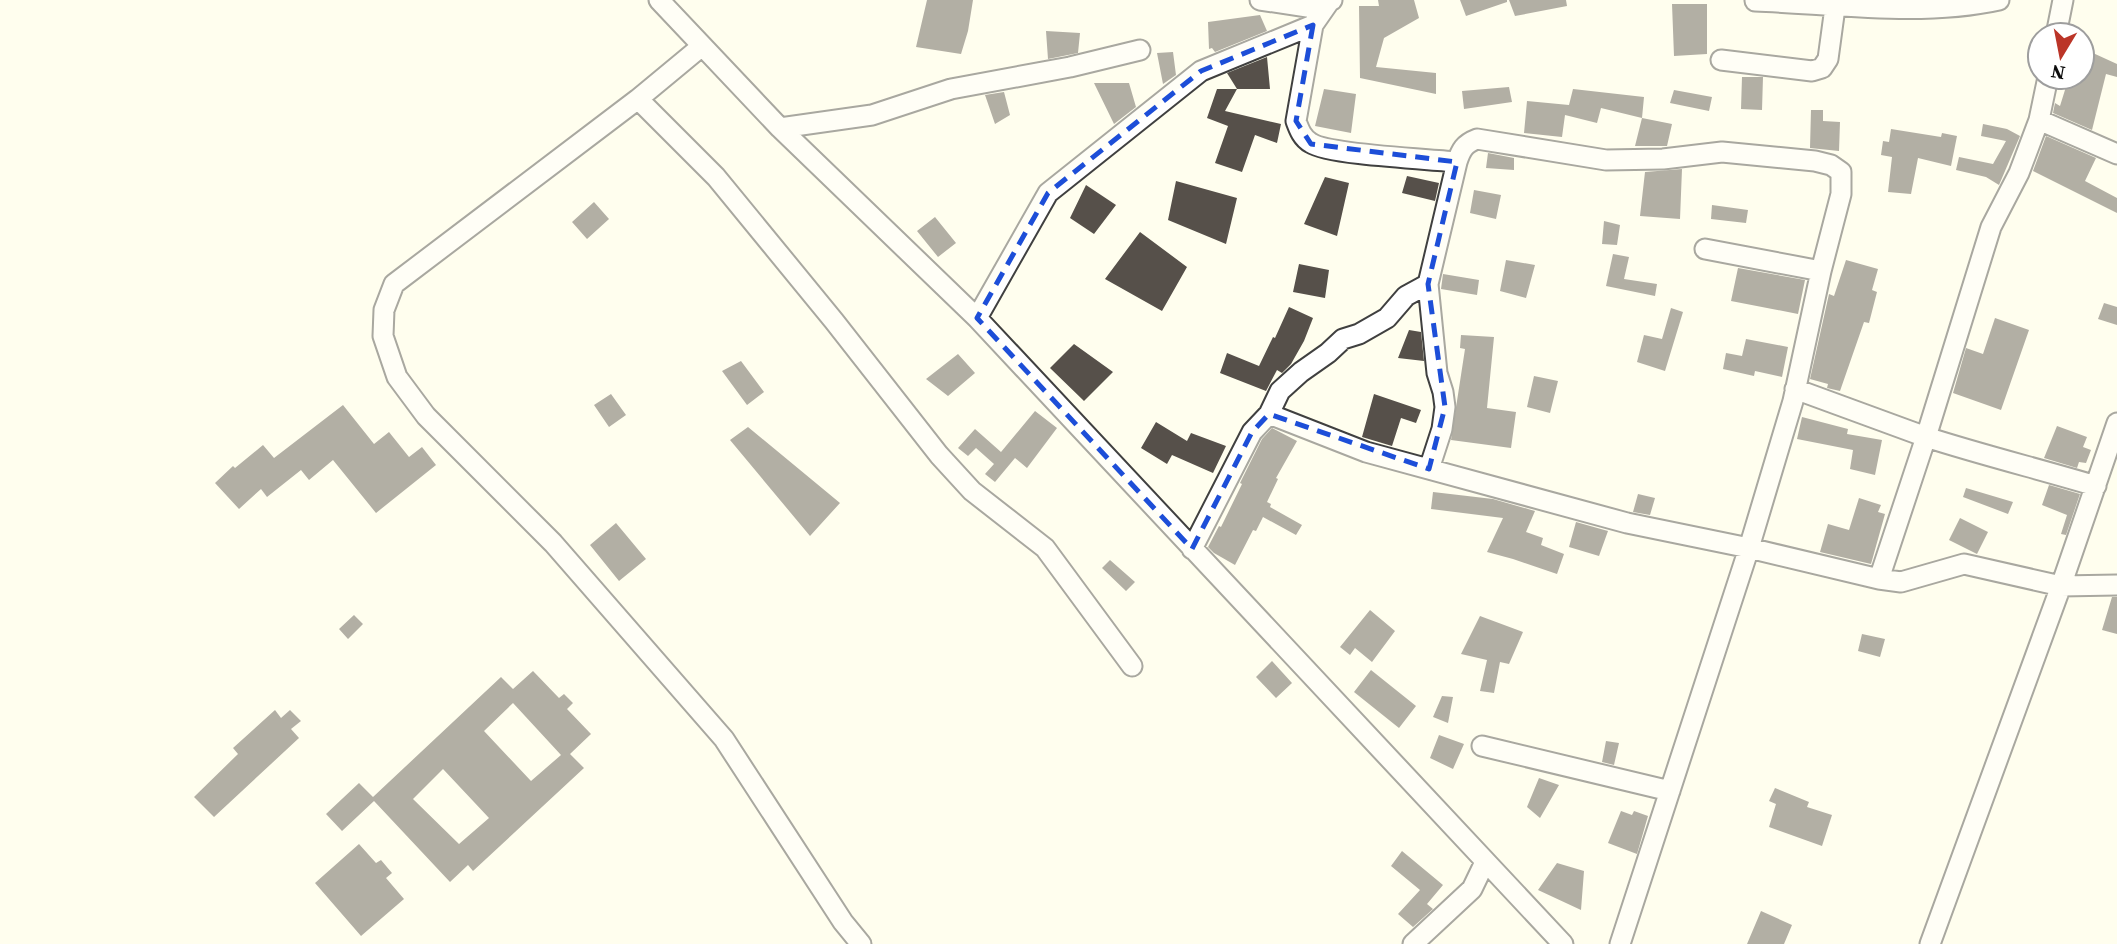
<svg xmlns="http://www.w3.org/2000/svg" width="2117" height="944" viewBox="0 0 2117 944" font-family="'Source Serif 4',serif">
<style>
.building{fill:#56504a;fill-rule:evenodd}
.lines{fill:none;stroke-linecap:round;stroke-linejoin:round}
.minor-casing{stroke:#404040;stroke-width:23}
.minor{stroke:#fff;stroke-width:19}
.marked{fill:none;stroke:#1d4ed8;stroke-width:5;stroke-dasharray:14 9;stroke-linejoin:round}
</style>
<rect width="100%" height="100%" fill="#fffeee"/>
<path class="building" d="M927,0H973L968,31L961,54L916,47Z
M1378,0H1414L1419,18L1384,38L1376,67L1436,73V94L1360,78L1359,6H1379Z
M1460,0H1507V2L1466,16Z
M1509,0H1566L1567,6L1515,16Z
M1672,4H1707V54L1674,56Z
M1260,15L1267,31L1215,52L1212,48L1209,49L1208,22Z
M1046,31L1080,33L1078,53L1048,59Z
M2082,48L2117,64V77L2106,74L2092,130L2053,113L2055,103L2060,106L2069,77H2082Z
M1173,52L1176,75L1163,84L1157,53Z
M1267,57L1270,89H1237L1227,73Z
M1742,77H1763L1762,110L1741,109Z
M1094,83H1129L1136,107L1114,124Z
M1509,87L1512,102L1464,109L1462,91Z
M1217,89H1237L1225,111L1281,124L1277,143L1255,135L1242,172L1215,163L1228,126L1207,118Z
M1324,89L1356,94L1351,133L1315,126Z
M1573,89L1644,97L1642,118L1601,108L1597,123L1565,115L1562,137L1524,133L1527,101L1569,105Z
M1674,90L1712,97L1709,111L1670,103Z
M1004,92L1010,115L995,124L985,95Z
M1811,110H1823V121L1840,122L1839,151L1810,148Z
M1642,118L1672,124L1667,146H1635Z
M1983,124L2007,129L2020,136L1999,185L1986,177L1956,170L1959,157L1993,164L2006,141L1981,136Z
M1891,129L1941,137L1942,133L1957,136L1951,166L1918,158L1911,194L1888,192L1892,157L1881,155L1883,141L1889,142Z
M2046,136L2096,158L2085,181L2117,198V213L2033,171Z
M1488,153L1514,158V170L1486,168Z
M1682,169L1680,219L1640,216L1645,172Z
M1407,176L1439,183L1435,201L1402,193Z
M1325,177L1349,183L1337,236L1304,224Z
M1176,181L1237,198L1226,244L1168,220Z
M1086,185L1116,205L1094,234L1070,218Z
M1474,190L1501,195L1496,219L1470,213Z
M594,202L609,219L587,239L572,222Z
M1712,205L1748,210L1746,223L1711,219Z
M935,217L956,243L938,257L917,231Z
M1604,221L1620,225L1617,245L1602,244Z
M1140,232L1187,267L1162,311L1105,279Z
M1613,254L1629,257L1624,279L1657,284L1655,296L1606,286Z
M1506,260L1535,265L1526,298L1500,291Z
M1846,260L1878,269L1872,290L1877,292L1869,323L1864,322L1840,391L1827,388L1828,384L1810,379L1829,294L1834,296Z
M1299,264L1329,270L1325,298L1293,292Z
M1738,268L1805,280L1798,314L1731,301Z
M1443,274L1479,280L1477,295L1441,289Z
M2104,303L2117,307V325L2098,319Z
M1289,307L1313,318L1304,341L1291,364L1282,373L1277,370L1266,391L1220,373L1227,353L1259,366L1273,337L1275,338Z
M1671,308L1683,312L1665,371L1637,362L1644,335L1662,339Z
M1995,318L2029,330L2001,410L1953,393L1966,348L1983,354Z
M1409,330L1421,332L1424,361L1398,358Z
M1461,335L1494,337L1487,408L1516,412L1511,448L1451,440L1465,349L1460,348Z
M1746,339L1788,347L1782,377L1755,371L1754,376L1723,369L1726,353L1742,356Z
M1074,344L1113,372L1084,401L1050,368Z
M958,354L975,373L948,396L926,379Z
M741,361L764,392L747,405L722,371Z
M1534,376L1558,381L1550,413L1527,407Z
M611,394L626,415L609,427L594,405Z
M1374,394L1421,410L1416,423L1401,418L1392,446L1362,437Z
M343,405L374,444L389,432L409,457L422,447L436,465L376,513L333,460L309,480L301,470L267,497L261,489L239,509L215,483L233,466L235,468L263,445L274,458Z
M1035,411L1057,428L1027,468L1015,458L995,482L985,474L994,464L976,448L968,456L958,448L975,429L1001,452Z
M1802,417L1848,429L1847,434L1882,440L1875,475L1850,469L1853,450L1797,439Z
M1156,422L1187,441L1191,433L1226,446L1213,473L1172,455L1167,464L1141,448Z
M2057,426L2087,437L2083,447L2091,450L2086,463L2079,462L2077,468L2044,458Z
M748,427L840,503L810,536L730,440Z
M1272,428L1297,441L1276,478L1278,479L1267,502L1271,504L1270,507L1302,525L1296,535L1263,517L1256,531L1253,530L1235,565L1214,553L1208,547L1219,526L1221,527L1242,484L1240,483L1262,439Z
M2049,485L2080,494L2066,535L2061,534L2067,515L2042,505Z
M1966,488L2013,502L2008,514L1963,497Z
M1433,492L1493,499L1535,511L1526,532L1543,538L1541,545L1564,554L1557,574L1513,559L1487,552L1503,518L1431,509Z
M1638,494L1655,498L1650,515L1633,512Z
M1859,498L1881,505L1878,512L1885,514L1871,564L1820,552L1828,524L1849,530Z
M1960,518L1988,532L1977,554L1949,540Z
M1576,522L1608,531L1599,556L1569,547Z
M616,523L646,559L619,581L590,545Z
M1110,560L1135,582L1126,591L1102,568Z
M2112,597H2117V634L2102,630Z
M1370,610L1395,631L1372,662L1355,648L1350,655L1340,647Z
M354,615L363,624L348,639L339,629Z
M1480,616L1523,632L1509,664L1500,662L1494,693L1480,691L1487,660L1461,654Z
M1862,634L1885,639L1880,657L1858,651Z
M1272,661L1292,683L1276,698L1256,677Z
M1371,670L1416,706L1399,728L1354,692Z
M533,671L559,698L564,694L573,703L567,709L591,734L570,754L584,768L473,871L468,865L450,882L374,801L342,831L326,814L359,783L373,797L501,677L513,689ZM513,703L561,755L531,781L484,731ZM443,769L489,818L459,844L413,799Z
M1442,696L1453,697L1448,723L1433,717Z
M275,710L281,718L290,710L301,721L291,729L299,738L214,817L194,797L238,754L233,748Z
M1439,735L1464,744L1453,769L1430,758Z
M1606,741L1619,743L1614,765L1602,762Z
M1539,778L1559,785L1540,818L1527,807Z
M1775,788L1809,802L1807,807L1832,815L1822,846L1769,827L1776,804L1769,801Z
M1621,811L1632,815L1634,811L1648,816L1637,854L1608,843Z
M359,844L376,863L381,860L392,873L386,878L404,899L361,936L315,883Z
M1402,851L1443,885L1427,904L1433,909L1413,927L1398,914L1420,890L1391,866Z
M1557,863L1584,871L1581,910L1538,890Z
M1761,911L1792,925L1784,944H1747Z"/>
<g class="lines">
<defs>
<path id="minor" d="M659,0L780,128L977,318L1563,944
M1260,0L1314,8L1332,0
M1755,1C1833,4 1923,17 1999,0
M1313,25L1296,121C1299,129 1302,138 1311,143C1329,155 1429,159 1457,162
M2056,35L2063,0
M702,46L638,99L394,284L384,310L383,336L397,377L426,416L553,543L724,739L843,922L861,944
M1721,60L1812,71L1822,68L1828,59L1836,0
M638,99L716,177L834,321L939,455L972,491L1045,548L1132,666
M2039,120L2117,154
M780,128L872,115L951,89L1070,67L1140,50
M1705,249L1821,271
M977,318L1048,193L1201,71L1313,25L1329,2
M1795,389L1926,437L1991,227L2019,173L2039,120L2048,77
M1269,414L1280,391L1301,372L1328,353L1343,339L1359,334L1387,318L1406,296L1428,284
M1429,469L1442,429L1445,407L1443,392L1437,373L1428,284L1457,162C1461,150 1464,144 1477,139L1606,160L1663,159L1722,152L1815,161L1831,165L1841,172V194L1821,271L1793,401L1749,548L1620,944
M1192,549L1252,432L1269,414L1366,452L1627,523L1749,548L1879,579L1926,437C1982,455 2039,469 2096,486
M1879,579L1901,582L1964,564L2061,586L2117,585
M1482,746L1670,791
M1413,944L1472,889L1485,862
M1930,944L2061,586L2117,423"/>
</defs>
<use href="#minor" class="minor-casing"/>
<use href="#minor" class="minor"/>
</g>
<path d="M0 0H2117V944H0ZM1313,25L1296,121L1311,144L1457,162L1428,284L1445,407L1429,469L1269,414L1252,432L1192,549L977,318L1048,193L1201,71Z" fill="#fffeee" fill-opacity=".55" fill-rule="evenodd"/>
<path class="marked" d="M1313,25L1296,121L1311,144L1457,162L1428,284L1445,407L1429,469L1269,414L1252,432L1192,549L977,318L1048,193L1201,71Z"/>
<g transform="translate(2061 56) rotate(190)"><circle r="33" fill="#ffffff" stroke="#9e9e9e" stroke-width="2"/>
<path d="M0-5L12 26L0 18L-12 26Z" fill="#bb3528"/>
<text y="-10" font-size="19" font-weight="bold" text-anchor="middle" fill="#0d0d0d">N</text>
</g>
</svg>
